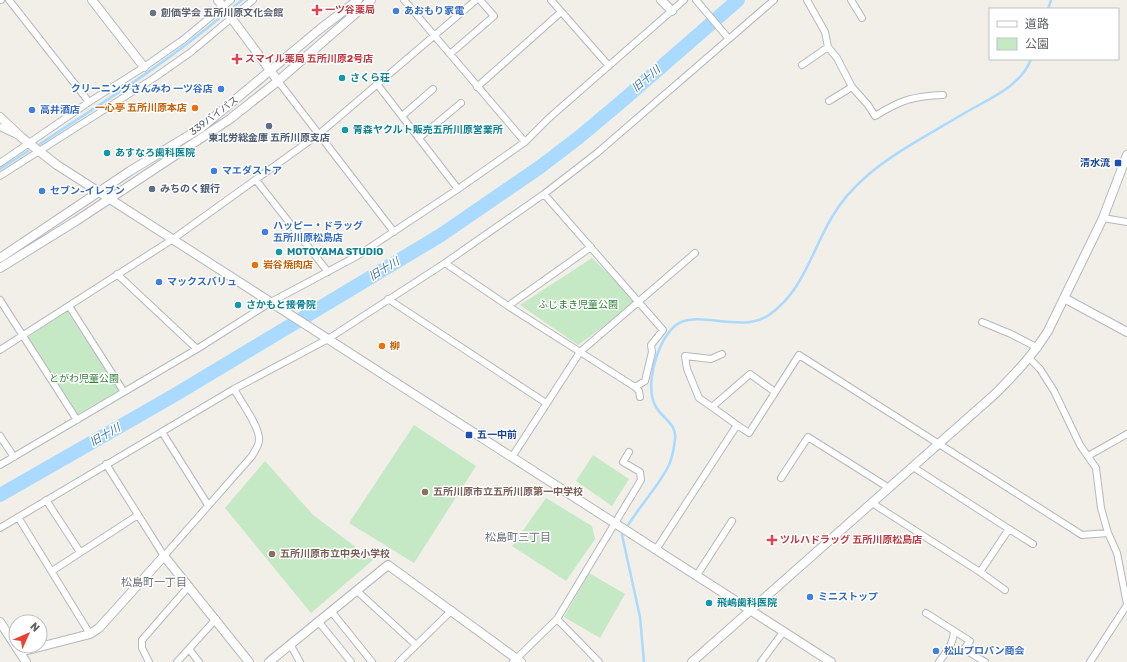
<svg xmlns="http://www.w3.org/2000/svg" width="1127" height="662" viewBox="0 0 1127 662" font-family="Rubik,'Noto Sans JP',sans-serif">
<style>
.green{fill:#c5e8c5}
.lines{fill:none;stroke-linecap:round;stroke-linejoin:round}
.stream{stroke:#aadaff;stroke-width:2.5}
.river{stroke:#aadaff;stroke-width:14}
.minor-casing{stroke:#b5b8bc;stroke-width:8}
.tertiary-casing{stroke:#b5b8bc;stroke-width:10}
.minor{stroke:#fff;stroke-width:6}
.tertiary{stroke:#fff;stroke-width:8}
.health-dot{fill:#e0444e;stroke:#fff;stroke-width:1.5}
.shop-dot{fill:#3f7fe0;stroke:#fff;stroke-width:1.5}
.worship-dot{fill:#6b7280;stroke:#fff;stroke-width:1.5}
.culture-dot{fill:#0f9aa8;stroke:#fff;stroke-width:1.5}
.food-dot{fill:#e8710a;stroke:#fff;stroke-width:1.5}
.service-dot{fill:#5c6f8a;stroke:#fff;stroke-width:1.5}
.transit-dot{fill:#1a4fb4;stroke:#fff;stroke-width:1.5}
.education-dot{fill:#8d6e63;stroke:#fff;stroke-width:1.5}
.labels{text-anchor:middle;dominant-baseline:central;stroke-width:3;stroke-linejoin:round;paint-order:stroke}
.health-label{font-size:10px;font-weight:bold;fill:#be3a42;stroke:#fff;text-anchor:start}
.shop-label{font-size:10px;font-weight:bold;fill:#366cbe;stroke:#fff;text-anchor:start}
.worship-label{font-size:10px;font-weight:bold;fill:#5b616d;stroke:#fff;text-anchor:start}
.culture-label{font-size:10px;font-weight:bold;fill:#0d838f;stroke:#fff;text-anchor:start}
.food-label{font-size:10px;font-weight:bold;fill:#c56008;stroke:#fff;text-anchor:start}
.street-label{font-size:10px;fill:#5f6368;stroke:#fff}
.service-label{font-size:10px;font-weight:bold;fill:#4e5e75;stroke:#fff}
.transit-label{font-size:10px;font-weight:bold;fill:#164399;stroke:#fff;text-anchor:end}
.park-label{font-size:10px;fill:#348238;stroke:#fff}
.education-label{font-size:10px;font-weight:bold;fill:#785e54;stroke:#fff;text-anchor:start}
.water-label{font-size:11px;font-style:italic;fill:#4174aa;stroke:#fff}
.neighbourhood-label{font-size:11px;fill:#70757a;stroke:#fff}
</style>
<rect width="100%" height="100%" fill="#f1efe8"/>
<path class="green" d="M592,258L637,302L578,345L520,305Z
M67,311L119,390L78,414L28,337Z
M414,425L476,466L414,563L349,523Z
M593,455L629,479L612,506L576,481Z
M265,461L313,515L373,560L311,613L225,508Z
M546,498L592,526L595,539L566,581L512,546Z
M589,573L625,594L600,638L564,617Z"/>
<g class="lines">
<path class="stream" d="M232,8L242,0
M1048,9L1051,0
M40,144C102,103 165,64 222,16
M0,169L28,151
M644,662L640,617L622,535C635,511 656,490 668,467C672,459 674,448 675,439C677,424 663,419 656,407C644,386 657,341 676,325C696,309 741,334 769,315C803,292 812,250 832,217C841,201 855,186 869,174C895,152 933,132 963,114C986,100 1021,87 1031,59"/>
<path class="river" d="M0,495L173,396L441,235L540,167L578,138L621,102L738,0"/>
<defs>
<path id="minor" d="M0,0H1
M9,0L89,102
M404,0L525,142
M551,0L609,66
M696,0L729,39
M807,0L825,32L828,47L837,58L852,87L868,105L875,116C901,100 913,96 943,95
M851,0L862,18
M450,54L494,16L480,0
M802,65L828,47
M278,81L394,232
M377,84L458,189
M477,87L561,12
M829,101L852,87
M402,116L433,89
M0,127L19,136
M419,138L461,103
M0,163L89,102L144,67L184,39L231,0
M0,176L154,78L191,52L253,0
M256,180L328,272
M544,194L663,330L651,345L652,352L645,381L635,387L639,391L640,397
M1103,218L1127,222
M445,263L508,306L635,387
M117,274L197,349
M388,299L546,403
M0,300L77,420
M69,306L124,392
M508,306L591,247
M982,322L1011,334L1038,348
M0,350L173,239L319,134L476,0
M722,354L711,359L685,356L687,369L699,398L712,407L750,374L775,392
M1029,358L1040,369L1054,391L1080,445L1096,468L1101,508L1108,533L1117,553L1127,604
M712,407L737,425
M162,432L208,505
M0,436L14,457
M1088,456L1127,434
M512,457L580,352L695,253
M106,464L164,556L252,456C255,450 260,445 259,438C258,424 241,402 234,389
M0,465L197,349L271,302L357,256L458,189L525,142L549,118L684,0
M781,478L808,437L889,488
M46,500L80,552
M872,503L980,572L1009,529L913,467
M18,517L90,634
M0,528L234,389L328,339L445,263L544,194L597,153L774,0
M1009,529L1033,544
M657,548L737,425L749,433L799,355L1082,535L1108,533
M52,571L138,515
M980,572L1005,590
M697,575L732,521
M357,591L416,645
M331,611L372,662
M926,613L970,641L964,649L985,662
M557,619L599,662
M318,621L351,662
M290,644L300,662
M189,649L199,662
M149,662L142,648V640L189,586
M177,662L216,619
M399,662L452,610
M513,662L557,619L641,480L640,472L623,462L629,452
M761,662L784,631
M939,662C946,652 954,643 954,631
M1090,662L1127,605"/>
<path id="tertiary" d="M92,0L144,67
M218,0L278,81
M661,0L672,11
M0,117L21,137L57,165L831,662
M0,258L130,171L201,128L320,29L358,0
M0,268L76,221L230,119L278,81L371,0
M1064,298L1127,332
M0,622L26,662
M20,652L90,634L99,628L164,556L249,662
M269,662L388,565L521,662
M692,662L995,394C1015,374 1033,355 1048,331L1103,218L1127,155"/>
</defs>
<use href="#minor" class="minor-casing"/>
<use href="#tertiary" class="tertiary-casing"/>
<use href="#minor" class="minor"/>
<use href="#tertiary" class="tertiary"/>
</g>
<g class="health-dot">
<path d="M315 4h4v4h4v4h-4v4h-4v-4h-4v-4h4z"/>
<path d="M235 53h4v4h4v4h-4v4h-4v-4h-4v-4h4z"/>
<path d="M770 534h4v4h4v4h-4v4h-4v-4h-4v-4h4z"/>
</g>
<g class="shop-dot">
<circle cx="396" cy="11" r="4"/>
<circle cx="221" cy="89" r="4"/>
<circle cx="32" cy="110" r="4"/>
<circle cx="214" cy="171" r="4"/>
<circle cx="42" cy="191" r="4"/>
<circle cx="265" cy="232" r="4"/>
<circle cx="159" cy="282" r="4"/>
<circle cx="810" cy="597" r="4"/>
<circle cx="936" cy="651" r="4"/>
</g>
<circle class="worship-dot" cx="153" cy="13" r="4"/>
<g class="culture-dot">
<circle cx="342" cy="78" r="4"/>
<circle cx="345" cy="130" r="4"/>
<circle cx="107" cy="153" r="4"/>
<circle cx="279" cy="252" r="4"/>
<circle cx="238" cy="305" r="4"/>
<circle cx="709" cy="603" r="4"/>
</g>
<g class="food-dot">
<circle cx="195" cy="108" r="4"/>
<circle cx="255" cy="265" r="4"/>
<circle cx="382" cy="346" r="4"/>
</g>
<g class="service-dot">
<circle cx="269" cy="126" r="4"/>
<circle cx="152" cy="189" r="4"/>
</g>
<g class="transit-dot">
<rect x="1114" y="159" width="8" height="8" rx="2"/>
<rect x="465" y="431" width="8" height="8" rx="2"/>
</g>
<g class="education-dot">
<circle cx="425" cy="492" r="4"/>
<circle cx="272" cy="554" r="4"/>
</g>
<g class="labels">
<g class="health-label">
<text x="325" y="10">一ツ谷薬局</text>
<text x="245" y="59">スマイル薬局 五所川原2号店</text>
<text x="780" y="540">ツルハドラッグ 五所川原松島店</text>
</g>
<g class="shop-label">
<text x="404" y="11">あおもり家電</text>
<text x="213" y="89" text-anchor="end">クリーニングさんみわ 一ツ谷店</text>
<text x="40" y="110">高井酒店</text>
<text x="222" y="171">マエダストア</text>
<text x="50" y="191">セブン-イレブン</text>
<text x="273" y="226">ハッピー・ドラッグ<tspan x="273" dy="12">五所川原松島店</tspan></text>
<text x="167" y="282">マックスバリュ</text>
<text x="818" y="597">ミニストップ</text>
<text x="944" y="651">松山プロパン商会</text>
</g>
<g class="worship-label">
<text x="161" y="13">創価学会 五所川原文化会館</text>
</g>
<g class="culture-label">
<text x="350" y="78">さくら荘</text>
<text x="353" y="130">青森ヤクルト販売五所川原営業所</text>
<text x="115" y="153">あすなろ歯科医院</text>
<text x="287" y="252">MOTOYAMA STUDIO</text>
<text x="246" y="305">さかもと接骨院</text>
<text x="717" y="603">飛嶋歯科医院</text>
</g>
<g class="food-label">
<text x="187" y="108" text-anchor="end">一心亭 五所川原本店</text>
<text x="263" y="265">岩谷焼肉店</text>
<text x="390" y="346">柳</text>
</g>
<g class="street-label">
<text transform="translate(214 116) rotate(-37)">339バイパス</text>
</g>
<g class="service-label">
<text x="269" y="138">東北労総金庫 五所川原支店</text>
<text x="160" y="189" text-anchor="start">みちのく銀行</text>
</g>
<g class="transit-label">
<text x="1110" y="163">清水流</text>
<text x="477" y="435" text-anchor="start">五一中前</text>
</g>
<g class="park-label">
<text x="578" y="305">ふじまき児童公園</text>
<text x="84" y="379">とがわ児童公園</text>
</g>
<g class="education-label">
<text x="433" y="492">五所川原市立五所川原第一中学校</text>
<text x="280" y="554">五所川原市立中央小学校</text>
</g>
<g class="water-label">
<text transform="translate(646 79) rotate(-41)">旧十川</text>
<text transform="translate(384 269) rotate(-31)">旧十川</text>
<text transform="translate(105 435) rotate(-30)">旧十川</text>
</g>
<g class="neighbourhood-label">
<text x="518" y="537">松島町三丁目</text>
<text x="154" y="582">松島町一丁目</text>
</g>
</g>
<rect x="989" y="8" width="130" height="52" fill="#ffffff" stroke="#bfc1c3"/>
<rect x="997" y="21" width="20" height="6" fill="#ffffff" stroke="#bfc1c3"/>
<text x="1025" y="28" font-size="12" fill="#5f6368">道路</text>
<rect x="997" y="38" width="20" height="12" fill="#c5e8c5" stroke="#bfc1c3"/>
<text x="1025" y="48" font-size="12" fill="#5f6368">公園</text>
<g transform="translate(28 634) rotate(45)"><circle r="19" fill="#ffffff" stroke="#bfc1c3"/>
<path d="M0-3L7 15L0 10L-7 15Z" fill="#ea4335"/>
<text y="-6" font-size="11" font-weight="bold" text-anchor="middle" fill="#5f6368">N</text>
</g>
</svg>
